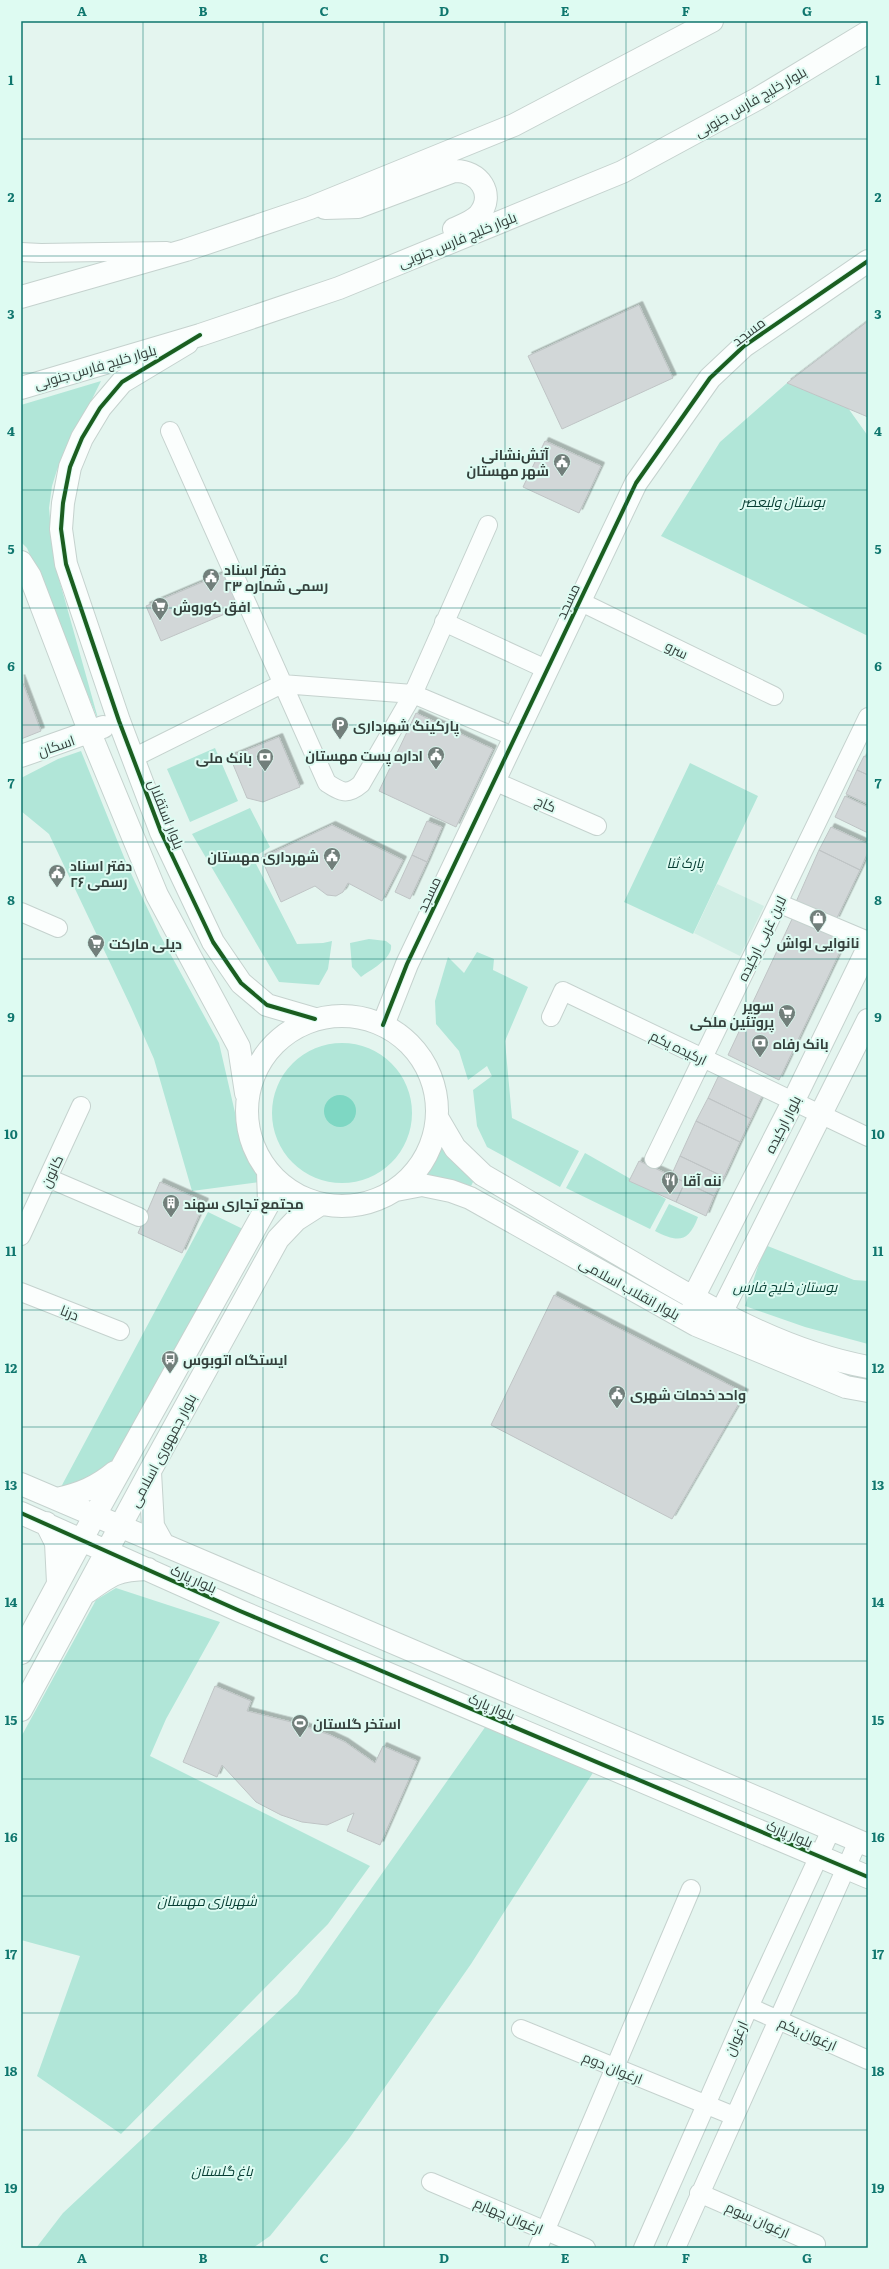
<svg xmlns="http://www.w3.org/2000/svg" width="889" height="2269" viewBox="0 0 889 2269" font-family="Literata,Cairo,serif">
<style>
.built{fill:#d1eee5}
.green{fill:#b1e6d8}
.water{fill:#7ed7c3}
.building{fill:#d2d7d8;stroke:#bfc4c5;filter:url(#shadow)}
.lines{fill:none;stroke-linecap:round;stroke-linejoin:round}
.minor-casing{stroke:#c5d2ce;stroke-width:20}
.tertiary-casing{stroke:#c5d2ce;stroke-width:24}
.primary-casing{stroke:#c5d2ce;stroke-width:24}
.minor{stroke:#fbfefd;stroke-width:18}
.tertiary{stroke:#fbfefd;stroke-width:22}
.primary{stroke:#fbfefd;stroke-width:22}
.cycleway-casing{stroke:#defbf2;stroke-width:6}
.cycleway{stroke:#1b5e20;stroke-width:4}
.grid{fill:none;stroke:#0f766e;stroke-width:1;stroke-opacity:0.55}
.labels{text-anchor:middle;dominant-baseline:central;stroke-width:4;stroke-linejoin:round;paint-order:stroke}
.street-label{font-size:14px;fill:#34403c;stroke:#defbf2}
.poi-label{font-size:14px;font-weight:bold;fill:#34403c;stroke:#defbf2;text-anchor:start}
.park-label{font-size:14px;font-style:italic;fill:#063e33;stroke:#defbf2}
.neatline{fill:none;stroke:#0f766e;stroke-width:1.5}
.grid-label{font-size:13px;text-anchor:middle;font-weight:bold;fill:#0f766e}
</style>
<defs>
<filter id="shadow"><feDropShadow dx="3.5" dy="-3.5" stdDeviation="0" flood-color="#0004"/></filter>
</defs>
<rect width="100%" height="100%" fill="#e4f5ef"/>
<path class="built" d="M717,884L764,906L740,956L694,933Z"/>
<path class="green" d="M101,381L57,470L52,486L49,508L54,561L99,722L27,548L21,542V405Z
M787,383L848,408L868,436V636L661,536L720,442Z
M215,748L238,801L190,822L167,769Z
M81,751L128,867L160,935L219,1043L239,1130L260,1182L192,1191L154,1059L131,1007L49,834L21,811V778L58,759Z
M690,763L758,796L693,934L624,902Z
M250,808L270,847L253,858L297,944L323,943L332,941L328,969L319,985L279,982L192,834Z
M369,939L386,941L391,945C393,959 370,970 361,977L352,967L350,943Z
M477,952L494,959L493,970L528,987L505,1041L512,1118L579,1151L560,1187L487,1147L477,1126L473,1090L492,1076L487,1066L468,1080L459,1051L436,1024L435,1001L448,957L464,973Z
M272 1113a70 70 0 1 1 140 0a70 70 0 1 1-140 0Z
M440,1145L475,1178L470,1188L425,1175Z
M585,1153L666,1199L650,1229L566,1188Z
M669,1204L698,1217C688,1244 677,1242 655,1231Z
M208,1212L247,1231L113,1465L96,1479L61,1487Z
M765,1245L854,1280L868,1281V1344L805,1327L745,1306Z
M116,1588L220,1622L166,1719L150,1756L370,1866L328,1924L121,2134L37,2076L80,1956L21,1940V1737L96,1600Z
M488,1723L596,1768L471,1964L348,2140L270,2236L253,2248H36L63,2213L297,1994Z"/>
<path class="water" d="M324 1111a16 16 0 1 1 32 0a16 16 0 1 1-32 0Z"/>
<path class="building" d="M639,305L673,378L562,429L528,356Z
M868,321V417L787,383Z
M545,441L601,466L579,513L523,487Z
M224,573L239,608L161,641L146,606Z
M21,678L41,731L21,739Z
M416,713L493,749L456,827L379,791Z
M279,737L300,787L263,802L247,798L230,757Z
M864,756L868,758V775L857,770Z
M857,770L868,775V804L846,794Z
M845,796L868,807V833L835,817Z
M427,821L442,827L427,862L412,855Z
M332,825L403,860L382,901L348,883L343,892L336,896L327,895L315,886L281,902L261,858Z
M831,827L868,844V852L860,870L819,850Z
M819,850L860,870L836,920L796,902Z
M412,855L427,862L410,899L395,892Z
M793,917L845,941L779,1080L728,1055Z
M719,1075L762,1096L751,1119L708,1098Z
M708,1098L751,1119L740,1142L696,1121Z
M696,1121L740,1142L724,1177L680,1156Z
M680,1156L724,1177L714,1196L671,1176Z
M639,1161L685,1182L676,1202L629,1181Z
M160,1182L205,1202L182,1253L138,1233Z
M685,1182L714,1196L706,1216L676,1202Z
M554,1295L745,1393L672,1519L491,1425Z
M215,1686L251,1701L247,1711L295,1723L330,1735L345,1742L375,1763L383,1746L417,1761L380,1845L347,1831L354,1813L327,1825L302,1822L281,1815L256,1802L222,1765L217,1777L183,1762Z"/>
<g class="lines">
<defs>
<path id="minor" d="M21,252L41,253L167,251
M170,431L327,783C341,792 347,796 361,784L413,694L488,525
M579,601L774,696
M444,622L548,670
M133,758L282,684L413,694L515,737
M494,781L597,826
M778,903L868,941
M21,912L58,928
M551,1017L563,991L868,1137
M654,1159L868,717
M48,1178L139,1217
M21,1236L81,1106
M21,1292L120,1331
M749,2007L868,2060
M521,2029L734,2116
M431,2182L586,2248
M699,2193L816,2244
M538,2248L691,1889
M643,2248L749,2007L831,1830
M676,2248L858,1841"/>
<path id="tertiary" d="M187,343L122,382L100,408L82,438L70,467L63,503L61,529L66,564L119,721L161,832L213,942L241,983L267,1005L315,1019
M21,562L30,576L90,733L157,895L239,1047L246,1093
M21,756L103,727
M868,948L793,1102L693,1298L696,1325L721,1313L868,1020
M247 1111a95 95 0 1 1 190 0a95 95 0 1 1-190 0Z
M383,1025L407,964L636,483L710,378L744,346L868,261
M438,1119L455,1148L483,1175C533,1204 582,1233 632,1262C706,1306 782,1351 868,1367
M396,1190L422,1185L451,1191L470,1198L696,1325L846,1387L868,1391
M150,1472L153,1526L163,1544
M21,1484L868,1845
M57,1499C80,1494 97,1487 115,1472
M21,1513L240,1611L868,1877
M46,1523L56,1543L58,1583
M87,1592C112,1574 117,1570 148,1569
M21,1653L95,1515L269,1203L268,1171
M21,1710L150,1471L278,1239L296,1220L321,1204"/>
<path id="primary" d="M325,208L358,207L454,171C479,170 496,194 479,215C472,222 463,225 454,229
M21,297L186,250L310,208L514,125L712,21
M21,388L200,335L339,288L622,172L757,99L868,32"/>
</defs>
<use href="#minor" class="minor-casing"/>
<use href="#tertiary" class="tertiary-casing"/>
<use href="#primary" class="primary-casing"/>
<use href="#minor" class="minor"/>
<use href="#tertiary" class="tertiary"/>
<use href="#primary" class="primary"/>
<defs>
<path id="cycleway" d="M200,335L122,382L100,408L82,438L70,467L63,503L61,529L66,564L119,721L161,832L213,942L241,983L267,1005L315,1019
M383,1025L407,964L636,483L710,378L744,346L868,261
M21,1513L240,1611L868,1877"/>
</defs>
<use href="#cycleway" class="cycleway-casing"/>
<use href="#cycleway" class="cycleway"/>
</g>
<path class="grid" d="M143,21V2248M263,21V2248M384,21V2248M505,21V2248M626,21V2248M746,21V2248M21,139H868M21,256H868M21,373H868M21,490H868M21,608H868M21,725H868M21,842H868M21,959H868M21,1076H868M21,1193H868M21,1310H868M21,1427H868M21,1544H868M21,1661H868M21,1779H868M21,1896H868M21,2013H868M21,2130H868"/>
<defs>
<symbol id="civic-pin" viewBox="-11 -11 22 30"><path d="M0 17L-7.5 6A9.5 9.5 0 1 1 7.5 6Z" fill="#727f7b" stroke="#defbf2"/><path d="M-.6-6.5H3V-4.5H.6V-3L4-1V1h2V6H-6V1h2V-1L-.6-3ZM-1.2 2.5V6h2.4V2.5Z" fill="#fff"/></symbol>
<symbol id="supermarket-pin" viewBox="-11 -11 22 30"><path d="M0 17L-7.5 6A9.5 9.5 0 1 1 7.5 6Z" fill="#727f7b" stroke="#defbf2"/><path d="M-6-5.5h2.5l.6 2H6L4.5 2H-2.5L-4.4-4H-6ZM-1.5 3.2a1.3 1.3 0 1 0 .1 0ZM3 3.2a1.3 1.3 0 1 0 .1 0Z" fill="#fff"/></symbol>
<symbol id="parking-pin" viewBox="-11 -11 22 30"><path d="M0 17L-7.5 6A9.5 9.5 0 1 1 7.5 6Z" fill="#727f7b" stroke="#defbf2"/><path d="M-3.5-5.5H1a3.5 3.5 0 0 1 0 7H-1V5.5H-3.5ZM-1-3.4V-.6H.8a1.4 1.4 0 0 0 0-2.8Z" fill="#fff"/></symbol>
<symbol id="bank-pin" viewBox="-11 -11 22 30"><path d="M0 17L-7.5 6A9.5 9.5 0 1 1 7.5 6Z" fill="#727f7b" stroke="#defbf2"/><path d="M-6-4H6V4H-6ZM0-2.3a2.3 2.3 0 1 0 0 4.6a2.3 2.3 0 1 0 0-4.6Z" fill="#fff"/></symbol>
<symbol id="shop-pin" viewBox="-11 -11 22 30"><path d="M0 17L-7.5 6A9.5 9.5 0 1 1 7.5 6Z" fill="#727f7b" stroke="#defbf2"/><path d="M-5-2.5h2.3a2.7 3.5 0 0 1 5.4 0H5L5.5 6h-11ZM-1.5-2.5h3a1.5 2.3 0 0 0-3 0Z" fill="#fff"/></symbol>
<symbol id="restaurant-pin" viewBox="-11 -11 22 30"><path d="M0 17L-7.5 6A9.5 9.5 0 1 1 7.5 6Z" fill="#727f7b" stroke="#defbf2"/><path d="M-5-6h1v4h1v-4h1v4h1v-4h1v5L-1.5 .5V6h-2V.5L-5-1ZM5-6V6H3V1.5H1.5Q1.5-4 5-6Z" fill="#fff"/></symbol>
<symbol id="building-pin" viewBox="-11 -11 22 30"><path d="M0 17L-7.5 6A9.5 9.5 0 1 1 7.5 6Z" fill="#727f7b" stroke="#defbf2"/><path d="M-4-6H4V6H1V3H-1V6H-4ZM-2.5-4.3h1.7v1.8h-1.7ZM.8-4.3h1.7v1.8H.8ZM-2.5-1h1.7V.8h-1.7ZM.8-1h1.7V.8H.8Z" fill="#fff"/></symbol>
<symbol id="bus-pin" viewBox="-11 -11 22 30"><path d="M0 17L-7.5 6A9.5 9.5 0 1 1 7.5 6Z" fill="#727f7b" stroke="#defbf2"/><path d="M-5-6H5V4H4V6H2V4H-2V6H-4V4H-5ZM-3.5-4V0h7V-4ZM-3.5 1.2v1.5H-2V1.2ZM2 1.2v1.5H3.5V1.2Z" fill="#fff"/></symbol>
<symbol id="stadium-pin" viewBox="-11 -11 22 30"><path d="M0 17L-7.5 6A9.5 9.5 0 1 1 7.5 6Z" fill="#727f7b" stroke="#defbf2"/><path d="M0-5a6.5 5 0 1 0 0 10a6.5 5 0 1 0 0-10ZM-3.5-1.8h7v3.6h-7Z" fill="#fff"/></symbol>
</defs>
<g fill-rule="evenodd">
<use href="#civic-pin" x="552" y="452" width="20" height="27"/>
<use href="#civic-pin" x="201" y="567" width="20" height="27"/>
<use href="#supermarket-pin" x="150" y="596" width="20" height="27"/>
<use href="#parking-pin" x="330" y="715" width="20" height="27"/>
<use href="#civic-pin" x="426" y="745" width="20" height="27"/>
<use href="#bank-pin" x="255" y="747" width="20" height="27"/>
<use href="#civic-pin" x="322" y="846" width="20" height="27"/>
<use href="#civic-pin" x="47" y="863" width="20" height="27"/>
<use href="#shop-pin" x="808" y="908" width="20" height="27"/>
<use href="#supermarket-pin" x="86" y="933" width="20" height="27"/>
<use href="#supermarket-pin" x="777" y="1003" width="20" height="27"/>
<use href="#bank-pin" x="750" y="1033" width="20" height="27"/>
<use href="#restaurant-pin" x="660" y="1170" width="20" height="27"/>
<use href="#building-pin" x="161" y="1193" width="20" height="27"/>
<use href="#bus-pin" x="160" y="1349" width="20" height="27"/>
<use href="#civic-pin" x="607" y="1384" width="20" height="27"/>
<use href="#stadium-pin" x="290" y="1713" width="20" height="27"/>
</g>
<g class="labels">
<g class="street-label">
<text transform="translate(750 101) rotate(-30)">بلوار خلیج فارس جنوبی</text>
<text transform="translate(457 239) rotate(-22)">بلوار خلیج فارس جنوبی</text>
<text transform="translate(748 331) rotate(-37)">مسجد</text>
<text transform="translate(95 366) rotate(-16)">بلوار خلیج فارس جنوبی</text>
<text transform="translate(567 601) rotate(-65)">مسجد</text>
<text transform="translate(677 649) rotate(26)">سرو</text>
<text transform="translate(56 745) rotate(-19)">اسکان</text>
<text transform="translate(546 803) rotate(23)">کاج</text>
<text transform="translate(167 814) rotate(68)">بلوار استقلال</text>
<text transform="translate(428 894) rotate(-65)">مسجد</text>
<text transform="translate(761 938) rotate(-64)">لاین غربی ارکیده</text>
<text transform="translate(679 1047) rotate(26)">ارکیده یکم</text>
<text transform="translate(782 1124) rotate(-63)">بلوار ارکیده</text>
<text transform="translate(51 1171) rotate(-65)">کانون</text>
<text transform="translate(630 1288) rotate(29)">بلوار انقلاب اسلامی</text>
<text transform="translate(70 1312) rotate(21)">درنا</text>
<text transform="translate(162 1450) rotate(-62)">بلوار جمهوری اسلامی</text>
<text transform="translate(194 1578) rotate(24)">بلوار پارک</text>
<text transform="translate(492 1706) rotate(23)">بلوار پارک</text>
<text transform="translate(790 1833) rotate(23)">بلوار پارک</text>
<text transform="translate(808 2033) rotate(24)">ارغوان یکم</text>
<text transform="translate(735 2038) rotate(-66)">ارغوان</text>
<text transform="translate(613 2067) rotate(22)">ارغوان دوم</text>
<text transform="translate(509 2215) rotate(23)">ارغوان چهارم</text>
<text transform="translate(758 2219) rotate(24)">ارغوان سوم</text>
</g>
<g class="poi-label">
<text x="549" y="454" text-anchor="end">آتش‌نشانی<tspan x="549" dy="16">شهر مهستان</tspan></text>
<text x="224" y="569">دفتر اسناد<tspan x="224" dy="16">رسمی شماره ۲۳</tspan></text>
<text x="173" y="606">افق کوروش</text>
<text x="353" y="725">پارکینگ شهرداری</text>
<text x="423" y="755" text-anchor="end">اداره پست مهستان</text>
<text x="252" y="757" text-anchor="end">بانک ملی</text>
<text x="319" y="856" text-anchor="end">شهرداری مهستان</text>
<text x="70" y="865">دفتر اسناد<tspan x="70" dy="16">رسمی ۲۶</tspan></text>
<text x="818" y="942" text-anchor="middle">نانوایی لواش</text>
<text x="109" y="943">دیلی مارکت</text>
<text x="774" y="1005" text-anchor="end">سوپر<tspan x="774" dy="16">پروتئین ملکی</tspan></text>
<text x="773" y="1043">بانک رفاه</text>
<text x="683" y="1180">ننه آقا</text>
<text x="184" y="1203">مجتمع تجاری سهند</text>
<text x="183" y="1359">ایستگاه اتوبوس</text>
<text x="630" y="1394">واحد خدمات شهری</text>
<text x="313" y="1723">استخر گلستان</text>
</g>
<g class="park-label">
<text x="783" y="501">بوستان ولیعصر</text>
<text x="685" y="862">پارک ثنا</text>
<text x="785" y="1286">بوستان خلیج فارس</text>
<text x="207" y="1900">شهربازی مهستان</text>
<text x="222" y="2170">باغ گلستان</text>
</g>
</g>
<rect width="889" height="2269" fill="none" stroke="#defbf2" stroke-width="44"/>
<rect x="22" y="22" width="845" height="2225" class="neatline"/>
<g class="grid-label">
<text x="82" y="16">A</text>
<text x="203" y="16">B</text>
<text x="324" y="16">C</text>
<text x="444" y="16">D</text>
<text x="565" y="16">E</text>
<text x="686" y="16">F</text>
<text x="807" y="16">G</text>
<text x="11" y="85">1</text>
<text x="878" y="85">1</text>
<text x="11" y="202">2</text>
<text x="878" y="202">2</text>
<text x="11" y="319">3</text>
<text x="878" y="319">3</text>
<text x="11" y="436">4</text>
<text x="878" y="436">4</text>
<text x="11" y="554">5</text>
<text x="878" y="554">5</text>
<text x="11" y="671">6</text>
<text x="878" y="671">6</text>
<text x="11" y="788">7</text>
<text x="878" y="788">7</text>
<text x="11" y="905">8</text>
<text x="878" y="905">8</text>
<text x="11" y="1022">9</text>
<text x="878" y="1022">9</text>
<text x="11" y="1139">10</text>
<text x="878" y="1139">10</text>
<text x="11" y="1256">11</text>
<text x="878" y="1256">11</text>
<text x="11" y="1373">12</text>
<text x="878" y="1373">12</text>
<text x="11" y="1490">13</text>
<text x="878" y="1490">13</text>
<text x="11" y="1607">14</text>
<text x="878" y="1607">14</text>
<text x="11" y="1725">15</text>
<text x="878" y="1725">15</text>
<text x="11" y="1842">16</text>
<text x="878" y="1842">16</text>
<text x="11" y="1959">17</text>
<text x="878" y="1959">17</text>
<text x="11" y="2076">18</text>
<text x="878" y="2076">18</text>
<text x="11" y="2193">19</text>
<text x="878" y="2193">19</text>
<text x="82" y="2263">A</text>
<text x="203" y="2263">B</text>
<text x="324" y="2263">C</text>
<text x="444" y="2263">D</text>
<text x="565" y="2263">E</text>
<text x="686" y="2263">F</text>
<text x="807" y="2263">G</text>
</g>
</svg>
